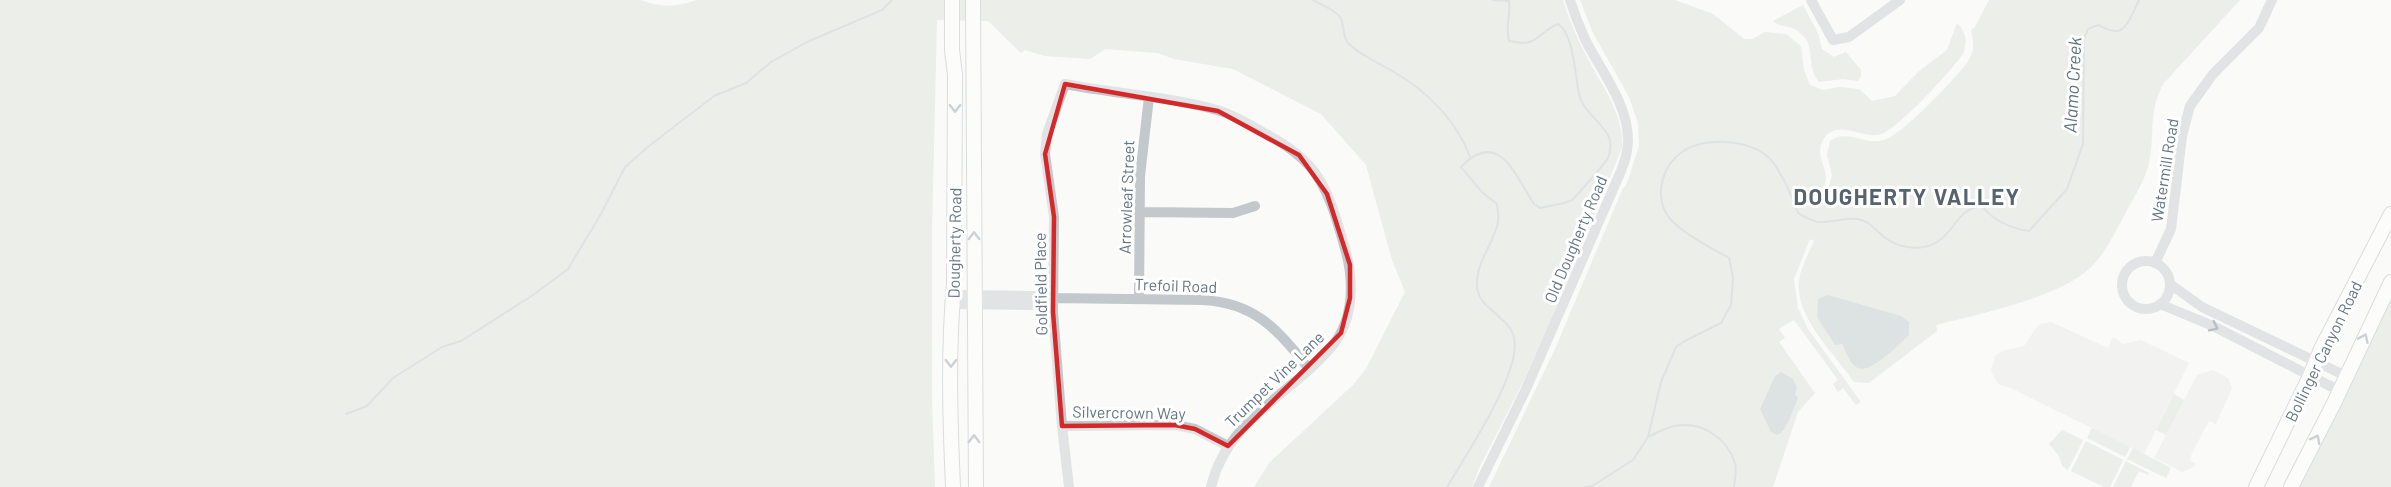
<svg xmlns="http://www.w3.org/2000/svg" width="2391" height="487" viewBox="0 0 2391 487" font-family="Barlow,sans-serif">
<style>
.built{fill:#e8e9e9}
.green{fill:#dadfd7}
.water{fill:#bbc7cb}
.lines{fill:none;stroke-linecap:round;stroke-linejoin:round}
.stream{stroke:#bbc7cb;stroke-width:2}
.secondary-casing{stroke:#b3babf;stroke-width:16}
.street{stroke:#c3c8cc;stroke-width:10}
.secondary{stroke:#fff;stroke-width:14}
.oneway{stroke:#939fa8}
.oneway2{stroke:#6a7a87}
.marked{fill:none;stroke:#d62828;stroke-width:4.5;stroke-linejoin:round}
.labels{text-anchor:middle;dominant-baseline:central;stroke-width:6;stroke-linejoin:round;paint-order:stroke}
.street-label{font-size:16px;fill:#657683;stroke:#fff}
.water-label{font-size:18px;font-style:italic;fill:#60757c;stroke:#fff}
.district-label{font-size:22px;font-weight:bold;letter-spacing:1.5px;fill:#57646e;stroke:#fff}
</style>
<rect width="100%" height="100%" fill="#fafaf8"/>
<path class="built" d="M2051,322L2108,348L2113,337L2123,344L2141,340L2189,363L2144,454L2011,388L1998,384L1991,371L1995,356L2002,351L2024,346L2036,328L2041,324Z
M2213,370L2228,378L2232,388L2216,424L2209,421L2194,449L2189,460L2196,464L2194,467L2182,472L2154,458L2197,375Z"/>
<path class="green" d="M0,0H641C660,8 677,7 697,0H1563C1569,20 1577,39 1587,57C1602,87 1624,113 1622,148L1548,326L1525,378L1479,468L1472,487H1254L1269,463L1353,385L1366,369L1405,292L1392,260L1366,165L1321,114L1233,69L1174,59L1158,53L1105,49L1090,59L1045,56L1025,50L1021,53L988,21L937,20L932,228V402L935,487H0Z
M1580,0H1675L1713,14L1744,39H1752L1765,32L1786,34L1801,46L1804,70L1810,85L1823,90L1839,87L1859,89L1872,101L1895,96L1918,72L1947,50L1957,23C1967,33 1967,41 1963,54C1951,71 1898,129 1881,134C1861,140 1835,116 1822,142C1816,154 1825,166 1826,177C1826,183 1822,192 1821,199L1825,201L1832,175L1827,155L1830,141C1847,128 1865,146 1884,140C1901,136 1961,74 1970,58C1975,49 1973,39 1971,30L1975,27L1989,0H2240L2164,83C2147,110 2156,138 2148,167C2143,184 2132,200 2124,216C2114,234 2105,254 2089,269C2057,298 1979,314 1936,325L1937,331L1869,383L1854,382C1835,354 1794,316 1799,280C1801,267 1809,253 1814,241L1810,239L1794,279L1798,308L1808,329L1861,402L1856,405L1843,388L1838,392L1833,384L1838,380L1794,320L1779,329L1785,338L1779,342L1815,393L1798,412L1773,487H1489L1555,349L1623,188L1626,186L1639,146L1638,123L1629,97L1593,33Z
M1803,5L1818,33L1822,49L1834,57L1846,52L1861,70V76L1858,81L1843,79L1819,82C1807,68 1814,49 1805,38C1791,21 1782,30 1773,21Z
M2391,282V487H2291Z
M2174,394L2184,400L2166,435L2156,430Z
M2092,428L2130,447L2125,457L2087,438Z
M2062,430L2083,440L2068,470L2062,466L2059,456L2049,444Z
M2086,441L2123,460L2110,487H2104L2071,471Z
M2133,448L2171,468L2166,478L2127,459Z
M2126,461L2149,473L2148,475L2139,471L2131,487H2113Z"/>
<path class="water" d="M1828,295L1901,316L1909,322V335C1900,344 1870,374 1858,368C1850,365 1846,351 1842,344L1835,345L1817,317L1818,299Z
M1781,372L1793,379L1797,388L1795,394L1798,398C1793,409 1787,432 1777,435L1771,432L1760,409L1775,376Z"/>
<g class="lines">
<path class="stream" d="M1313,0C1321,5 1334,9 1340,17C1345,24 1342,37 1348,43C1361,56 1379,63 1394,72C1427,91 1457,121 1470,157
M346,414L367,406L393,378L442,347L461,341L533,295L568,269L601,214L625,167L649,146L714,96L746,83L771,62L807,42L882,10L892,0
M1648,437C1657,433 1666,427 1675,426C1702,421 1727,438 1735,463C1737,470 1735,480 1734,487
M1447,487C1465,456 1526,367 1513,334C1505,314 1476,308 1477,283C1477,261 1494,243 1498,222C1499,216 1498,210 1497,204L1482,192L1461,167C1499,127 1516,177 1534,204L1540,208C1551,205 1562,205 1572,200C1575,198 1606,162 1608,158C1610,154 1611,144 1610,140C1604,122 1583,113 1579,94C1575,76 1574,34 1558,24C1536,33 1539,48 1509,41C1505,27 1511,16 1509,1L1493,0
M1585,487L1592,486L1633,460L1648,437L1661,382L1676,347L1683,342L1721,323L1731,305L1733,277L1729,258C1712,248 1676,231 1666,213C1655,192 1663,165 1682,152C1704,136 1753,139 1771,160C1784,176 1791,195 1798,213C1804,216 1813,222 1819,222C1832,223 1845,217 1857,219C1868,220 1876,230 1884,237C1898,248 1921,252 1937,242C1956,231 1956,209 1982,206C1994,221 2009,228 2029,231L2067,189L2083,144L2084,39L2088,29L2098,25C2103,27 2111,32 2117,31C2127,31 2135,8 2139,0"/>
<defs>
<path id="secondary" d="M952,0V50L955,75L954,283C948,350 950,420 953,487
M973,0L976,487
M2256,487L2310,376L2321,349L2391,214
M2291,487L2334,403L2391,282"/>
</defs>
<use href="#secondary" class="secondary-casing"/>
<path class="street" d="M1811,0L1833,40L1849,37L1900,0
M1138,212L1233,213L1255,206
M2122 285a24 24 0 1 1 48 0a24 24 0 1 1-48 0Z
M2155,263L2171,229L2182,136L2190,106L2213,74L2259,28L2272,0
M2170,284L2202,307L2346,376
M953,295L1035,296L1053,298L1202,300C1254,302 1279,330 1309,369
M1139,299L1140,176L1149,97
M953,304L1035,305L1050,299
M2160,304L2213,326L2340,391
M1062,426L1175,425L1195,429L1228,446
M1069,487L1062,426L1053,312L1054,217L1045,154L1047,134L1065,84C1115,94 1168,96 1217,110C1234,115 1251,125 1266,134C1285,144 1303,156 1315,173C1330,194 1337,221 1344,245C1354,277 1355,317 1333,345C1292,395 1227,418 1211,487
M1478,487L1526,389L1621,171C1625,161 1628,150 1628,140C1628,103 1600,70 1585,39C1579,26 1574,13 1570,0"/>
<use href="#secondary" class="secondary"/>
</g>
<defs><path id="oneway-chevron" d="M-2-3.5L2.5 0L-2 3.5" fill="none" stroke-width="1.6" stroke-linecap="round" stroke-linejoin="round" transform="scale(1.5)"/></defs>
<g class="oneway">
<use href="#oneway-chevron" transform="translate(955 108) rotate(90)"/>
<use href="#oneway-chevron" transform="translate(974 236) rotate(-90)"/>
<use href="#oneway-chevron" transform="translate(2364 338) rotate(-66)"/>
<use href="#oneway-chevron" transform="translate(951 363) rotate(90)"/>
<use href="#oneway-chevron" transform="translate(974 439) rotate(-90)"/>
<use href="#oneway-chevron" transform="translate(2316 439) rotate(-63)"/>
</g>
<use class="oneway2" href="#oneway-chevron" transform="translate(2214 327) rotate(26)"/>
<path d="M0 0H2391V487H0ZM1065,84L1218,111L1299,155L1327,194L1350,265V298L1341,333L1228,446L1195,429L1175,425L1062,426L1053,312L1054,217L1045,154Z" fill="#fafaf8" fill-opacity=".55" fill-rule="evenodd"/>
<path class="marked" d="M1065,84L1218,111L1299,155L1327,194L1350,265V298L1341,333L1228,446L1195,429L1175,425L1062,426L1053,312L1054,217L1045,154Z"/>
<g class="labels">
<g class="street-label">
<text transform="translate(2164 170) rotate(-81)">Watermill Road</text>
<text transform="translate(1126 197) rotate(-88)">Arrowleaf Street</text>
<text transform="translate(1575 239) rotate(-67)">Old Dougherty Road</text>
<text transform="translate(954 243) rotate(-89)">Dougherty Road</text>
<text transform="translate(1040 284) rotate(-91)">Goldfield Place</text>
<text transform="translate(1176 285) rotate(2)">Trefoil Road</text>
<text transform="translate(2323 351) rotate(-64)">Bollinger Canyon Road</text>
<text transform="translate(1274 379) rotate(-44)">Trumpet Vine Lane</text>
<text transform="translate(1129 412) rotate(1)">Silvercrown Way</text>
</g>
<g class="water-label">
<text transform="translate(2072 85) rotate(-87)">Alamo Creek</text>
</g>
<g class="district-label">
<text x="1907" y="196">DOUGHERTY VALLEY</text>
</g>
</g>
</svg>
